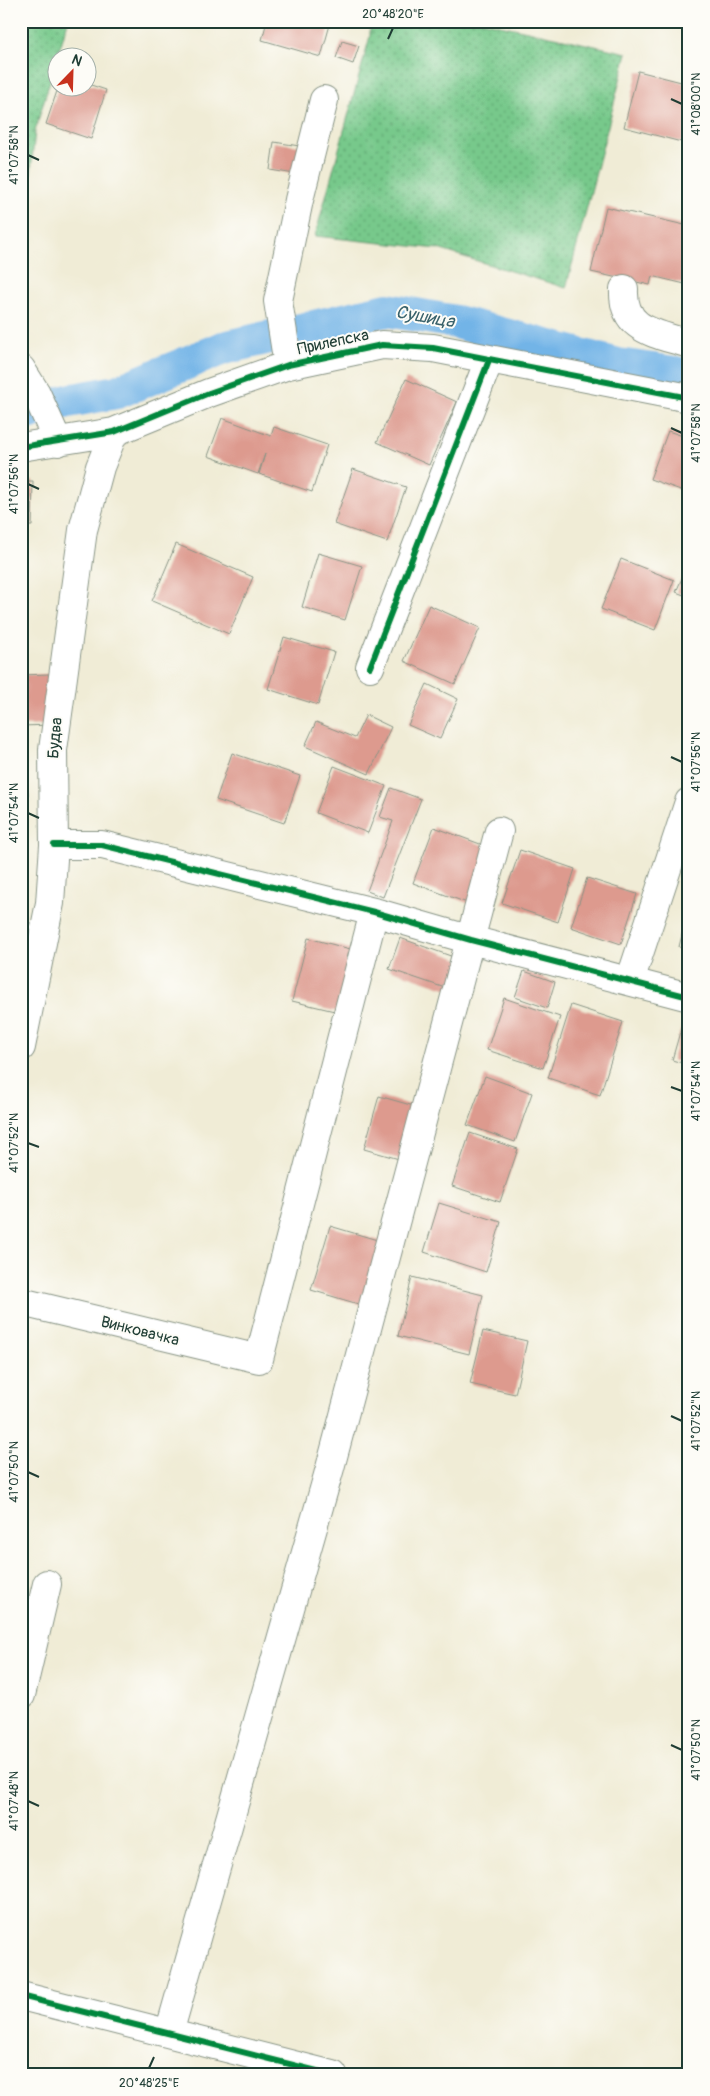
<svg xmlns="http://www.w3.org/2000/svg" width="710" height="2096" viewBox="0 0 710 2096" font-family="Pangolin,sans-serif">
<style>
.grass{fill:url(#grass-dots);stroke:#4b8360}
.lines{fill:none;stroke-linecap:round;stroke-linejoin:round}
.canal{stroke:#72b4e7;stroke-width:34}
.building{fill:#dd9a8e}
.minor-casing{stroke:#889485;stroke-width:30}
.minor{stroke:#fff;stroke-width:28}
.cycleway-casing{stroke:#fdfcf7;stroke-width:9}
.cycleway{stroke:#00873e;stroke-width:6}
.ticks{fill:none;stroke:#1f3d34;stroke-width:2}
.labels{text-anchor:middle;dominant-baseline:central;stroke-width:4;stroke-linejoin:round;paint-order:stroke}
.street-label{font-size:16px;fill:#1f3d34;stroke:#fdfcf7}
.water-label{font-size:18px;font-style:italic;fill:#38616a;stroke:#fdfcf7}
.neatline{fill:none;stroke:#1f3d34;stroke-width:2}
.ticks-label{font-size:12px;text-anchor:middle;fill:#1f3d34}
</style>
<defs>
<pattern id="grass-dots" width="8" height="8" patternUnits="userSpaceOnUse" patternTransform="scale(1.25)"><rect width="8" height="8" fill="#77c98b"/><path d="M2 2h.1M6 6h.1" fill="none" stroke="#61a472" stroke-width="1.8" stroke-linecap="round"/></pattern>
</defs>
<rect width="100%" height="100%" fill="#fdfcf7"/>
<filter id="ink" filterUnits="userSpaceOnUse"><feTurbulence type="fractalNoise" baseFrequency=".02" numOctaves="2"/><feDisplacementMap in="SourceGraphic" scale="10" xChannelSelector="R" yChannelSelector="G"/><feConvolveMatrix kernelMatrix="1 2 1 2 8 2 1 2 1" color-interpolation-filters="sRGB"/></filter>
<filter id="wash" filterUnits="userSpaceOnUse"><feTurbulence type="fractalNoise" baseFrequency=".0096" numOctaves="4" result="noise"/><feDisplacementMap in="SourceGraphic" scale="20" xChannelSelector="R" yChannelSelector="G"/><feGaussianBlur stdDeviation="1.12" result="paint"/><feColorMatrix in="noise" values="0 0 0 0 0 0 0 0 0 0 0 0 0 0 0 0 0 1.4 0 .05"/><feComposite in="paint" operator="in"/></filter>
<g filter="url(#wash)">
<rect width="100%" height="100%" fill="#f0ecd6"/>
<path class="grass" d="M21,21H68L35,131L29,190L21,183Z
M370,21H482L627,53L566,288L438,249L315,236L370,36Z"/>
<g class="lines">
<path class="canal" d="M21,415L68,401L117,392L223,348L387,310L456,322L618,365L689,375"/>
</g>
<g id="blocks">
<path class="building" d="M267,21H331L321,57L262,40Z
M342,41L359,46L353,64L336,58Z
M638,71L689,84V144L624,127Z
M88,84L106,90L91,139L46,124L58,88H88Z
M274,142L306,147L301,175L270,170Z
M606,207L689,226V285L652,276L650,285L591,272Z
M406,379L457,402L429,465L377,442Z
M222,418L271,436L274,427L327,445L312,492L259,474L265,454L258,474L208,456Z
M668,431L689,438V493L650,479Z
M353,469L406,487L387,542L334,524Z
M21,481H33L32,526H21Z
M176,544L253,577L229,634L152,601Z
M318,553L362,566L345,620L302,607Z
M621,559L674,580L655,630L601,609Z
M689,562V597L676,592Z
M429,605L480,628L455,684L404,661Z
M284,637L334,652L318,705L268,689Z
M49,674L51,725L21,726V675Z
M427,684L458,699L440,739L408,725Z
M366,715L391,727L369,774L305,746L316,722L355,738Z
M21,742H24L28,795L21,796Z
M232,753L300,776L284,823L216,800Z
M334,766L386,786L368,833L316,813Z
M391,788L421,799L383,897L367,891L393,821L380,817Z
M434,827L491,848L470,904L413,883Z
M520,850L575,869L558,922L502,903Z
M587,878L637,894L621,944L571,927Z
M688,910H689V949L679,947Z
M308,938L358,951L343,1013L292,1001Z
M400,938L462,960L451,990L389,969Z
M524,971L555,982L547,1008L515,997Z
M504,998L560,1017L543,1068L487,1050Z
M571,1005L623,1022L600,1095L548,1078Z
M682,1025L689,1027V1065L672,1060Z
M485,1076L532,1093L515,1142L467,1125Z
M379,1096L421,1108L406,1161L364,1149Z
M470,1133L518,1149L500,1202L452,1186Z
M439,1203L501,1222L486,1272L424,1252Z
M330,1226L384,1242L365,1306L311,1290Z
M412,1277L483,1295L469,1354L398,1336Z
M483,1331L527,1341L515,1394L470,1384Z"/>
</g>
</g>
<g filter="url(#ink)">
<use href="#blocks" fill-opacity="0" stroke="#889485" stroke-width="1"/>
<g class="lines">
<defs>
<path id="minor" d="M624,289C622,331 656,333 689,344
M288,365L278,301L299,200L324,100
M21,369L36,393L58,442
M21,447L114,432L209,393L288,365L382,345L433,348L689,398
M370,667L489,360
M54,845H102L374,912L471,940L689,997
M630,981L689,802
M21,1047L50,903L54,845L53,750L83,530L100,467L114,432
M21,1302L259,1359L374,912
M21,1695L47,1584
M21,1996L333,2075
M169,2033L330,1468L499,831"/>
</defs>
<use href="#minor" class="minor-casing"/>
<use href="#minor" class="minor"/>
<defs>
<path id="cycleway" d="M21,447L114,432L209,393L288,365L382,345L433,348L689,398
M370,667L489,360
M54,845H102L374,912L471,940L689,997
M21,1996L333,2075"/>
</defs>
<use href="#cycleway" class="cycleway-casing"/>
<use href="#cycleway" class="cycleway"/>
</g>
</g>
<path class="ticks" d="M388,39L393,28M671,99L682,104M28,155L39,160M671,428L682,433M28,484L39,489M671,757L682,762M28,813L39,818M671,1087L682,1091M28,1143L39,1147M671,1416L682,1421M28,1472L39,1477M671,1745L682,1750M28,1801L39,1806M149,2068L154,2057"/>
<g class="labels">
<g class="street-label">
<text transform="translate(333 342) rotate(-12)">Прилепска</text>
<text transform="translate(55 738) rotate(-85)">Будва</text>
<text transform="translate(140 1331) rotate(14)">Винковачка</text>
</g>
<g class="water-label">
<text transform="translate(425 317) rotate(10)">Сушица</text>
</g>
</g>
<rect width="710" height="2096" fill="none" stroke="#fdfcf7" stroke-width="55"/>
<g transform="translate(72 72) rotate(23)"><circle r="24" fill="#fdfcf7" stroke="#a4b0a9"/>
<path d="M0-4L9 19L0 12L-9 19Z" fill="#c8321e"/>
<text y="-8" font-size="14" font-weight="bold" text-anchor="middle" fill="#1f3d34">N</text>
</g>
<rect x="28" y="28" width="654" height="2040" class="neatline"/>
<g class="ticks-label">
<text x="393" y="18">20°48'20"E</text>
<text transform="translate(696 104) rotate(-90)" y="4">41°08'00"N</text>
<text transform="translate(14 155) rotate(-90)" y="4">41°07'58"N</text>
<text transform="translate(696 433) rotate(-90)" y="4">41°07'58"N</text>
<text transform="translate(14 484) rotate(-90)" y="4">41°07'56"N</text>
<text transform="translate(696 762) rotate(-90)" y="4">41°07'56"N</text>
<text transform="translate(14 813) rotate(-90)" y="4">41°07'54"N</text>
<text transform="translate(696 1091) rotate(-90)" y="4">41°07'54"N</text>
<text transform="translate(14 1143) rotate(-90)" y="4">41°07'52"N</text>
<text transform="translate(696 1421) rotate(-90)" y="4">41°07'52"N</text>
<text transform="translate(14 1472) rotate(-90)" y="4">41°07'50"N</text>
<text transform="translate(696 1750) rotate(-90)" y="4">41°07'50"N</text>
<text transform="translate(14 1801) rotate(-90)" y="4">41°07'48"N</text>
<text x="149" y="2087">20°48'25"E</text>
</g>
</svg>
